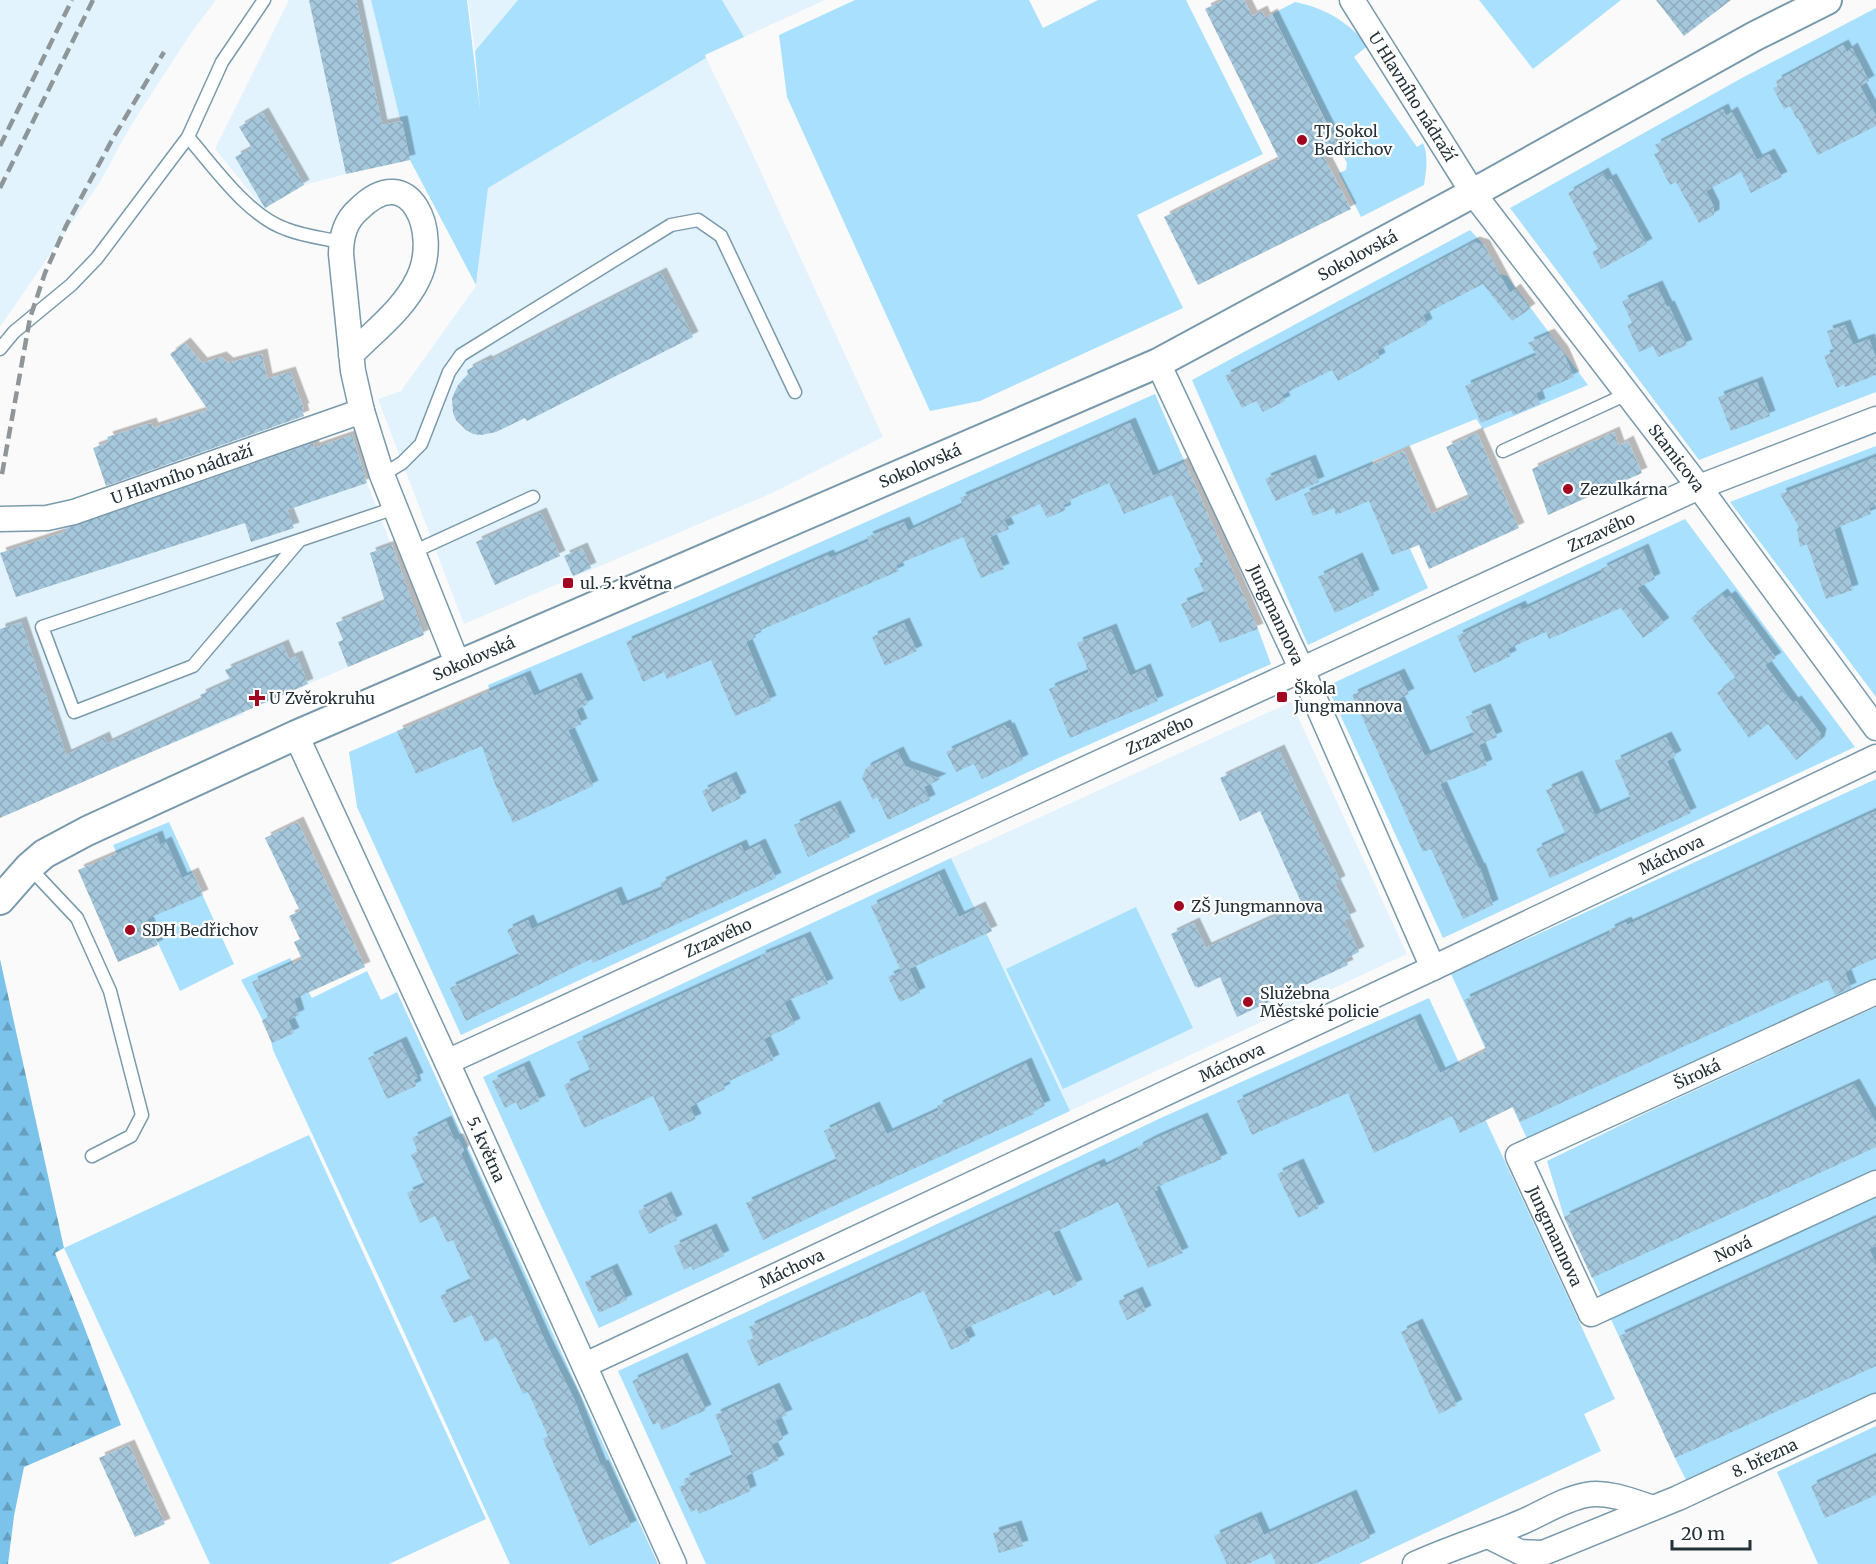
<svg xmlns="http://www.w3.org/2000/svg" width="1876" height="1564" viewBox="0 0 1876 1564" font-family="Merriweather,serif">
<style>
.built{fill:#e2f3fd}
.green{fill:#a9e0fe}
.forest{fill:url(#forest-firs)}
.building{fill:url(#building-cross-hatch);filter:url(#shadow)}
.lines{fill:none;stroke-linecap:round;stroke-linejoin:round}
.service-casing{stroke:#799aad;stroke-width:15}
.minor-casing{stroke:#799aad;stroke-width:27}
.tertiary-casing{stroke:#799aad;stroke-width:32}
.service{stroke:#fff;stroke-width:12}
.minor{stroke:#fff;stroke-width:24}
.tertiary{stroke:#fff;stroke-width:28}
.rail{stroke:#8f969a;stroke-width:4.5;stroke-dasharray:12 6;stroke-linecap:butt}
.poi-dot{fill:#a20521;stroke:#fff;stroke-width:2}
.labels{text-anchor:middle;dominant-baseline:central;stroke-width:4.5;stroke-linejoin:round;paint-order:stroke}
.street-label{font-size:16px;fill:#233139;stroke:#fff}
.poi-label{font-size:16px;fill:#233139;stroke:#fff;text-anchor:start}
</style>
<defs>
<pattern id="forest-firs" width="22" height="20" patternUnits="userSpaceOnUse" patternTransform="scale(1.5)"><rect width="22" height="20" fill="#7bc3ea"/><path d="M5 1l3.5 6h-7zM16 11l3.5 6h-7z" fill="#649fbf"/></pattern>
<pattern id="building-cross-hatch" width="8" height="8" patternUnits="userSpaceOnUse" patternTransform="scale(1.5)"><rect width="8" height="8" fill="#a5c7db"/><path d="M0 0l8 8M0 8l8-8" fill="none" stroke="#8eabbd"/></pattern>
<filter id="shadow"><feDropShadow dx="5.5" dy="-5.5" stdDeviation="0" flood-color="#0004"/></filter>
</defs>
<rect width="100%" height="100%" fill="#fafafa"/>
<path class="built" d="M0,0H216L191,33L130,127L100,182L0,327Z
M289,0H371L410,160L346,174L304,185L264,209L215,149Z
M468,0H518L475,51Z
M722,0H825L744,37Z
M706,58L742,131L883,437L772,493L464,624L378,399L401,391L476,286L488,188Z
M352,435L367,483L426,634L277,697L241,707L244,714L31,801L0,726V553L65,532V529Z
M1291,702L1407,954L1070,1111L951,858Z"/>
<path class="green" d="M371,0H467L480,110L475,51L518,0H722L744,37L705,55L706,58L488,188L476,285L410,160Z
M855,0H1029L1043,28L1098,0H1186L1263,154L1137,215L1183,308L980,401L930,411L787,97L779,35Z
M1479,0H1621L1533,69Z
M1295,2C1315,6 1332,13 1348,26C1356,32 1361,39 1370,44L1354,57L1417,147L1423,143C1429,156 1426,172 1424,185L1361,217L1339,173L1346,170L1347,163L1272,14Z
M1876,8V392L1699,460L1510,208L1740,79Z
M1470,230L1484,245L1500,274L1507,276L1588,385L1483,429L1476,419L1372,461L1382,488L1428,588L1308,645L1192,380Z
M1155,394L1258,629L1271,664L1061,757L461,1035L357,807L349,752L490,691L488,685L699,596Z
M1876,446V697L1730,502Z
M1685,519L1855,747L1443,938L1327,686Z
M1876,779V982L1529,1143L1451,974Z
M169,822L234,964L180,991L113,845Z
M951,858L1070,1111L599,1328L541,1205L483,1077Z
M1136,907L1193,1028L1063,1089L1006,969Z
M290,958L312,998L367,971L381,1000L397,992L658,1564H510L382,1284L273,1050C269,1027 252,1001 241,980Z
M1429,998L1615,1399L1584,1414L1601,1451L1359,1564H706L618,1371L901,1241L1163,1117Z
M1876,1007V1173L1603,1300L1564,1217L1547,1161L1646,1113Z
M309,1135L486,1519L389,1564H210L64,1248Z
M1876,1191V1394L1687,1482L1675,1458L1609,1315Z
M1876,1426V1564H1818L1777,1472Z"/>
<path class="forest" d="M0,959L64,1248L55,1253L85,1329L121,1425L24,1467L14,1516L8,1564H0Z"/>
<path class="building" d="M309,0H356L382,125L402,121L410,160L346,174Z
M1223,0H1244L1252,16L1262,11L1265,18L1272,14L1339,149L1324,157L1351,209L1198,285L1164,217L1279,159L1205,9Z
M1656,0H1731L1684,36Z
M1843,45L1847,52L1852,48L1869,81L1860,86L1876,116V126L1818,155L1798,118L1797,119L1790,106L1784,109L1773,88L1778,86L1776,81Z
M1723,109L1726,116L1732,112L1757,160L1769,154L1782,177L1751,193L1741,172L1706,191L1714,207V215L1699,223L1676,182L1670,185L1654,154L1659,152L1655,145Z
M263,113L304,185L265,208L235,157L252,148L239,127Z
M1603,173L1607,181L1611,179L1647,244L1601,269L1592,252L1598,249L1568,193Z
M1474,242L1484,245L1510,293L1515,289L1530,309L1512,321L1483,284L1423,315L1427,324L1377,351L1380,358L1338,381L1332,370L1282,395L1285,401L1263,412L1256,401L1242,408L1225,376Z
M661,273L693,337L527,421L525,418L496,432L481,435L473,434L466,430L456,420L453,413L452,398L458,385L468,374L467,370L486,360L487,362Z
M1657,286L1667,307L1669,306L1687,345L1658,357L1653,346L1639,352L1627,325L1632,323L1622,301Z
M1845,325L1853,345L1869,339L1876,358V375L1845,387L1844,384L1837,388L1824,356L1834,352L1827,331Z
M1549,334L1563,352L1574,377L1536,393L1540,404L1513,415L1511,410L1481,423L1465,386L1537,355L1528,343Z
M185,343L202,363L221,357L228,363L262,354L267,379L290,372L304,409H302L304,416L106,486L93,448L109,442L107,437L151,423L153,428L208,410L170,354Z
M1757,382L1770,416L1731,431L1718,397Z
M1130,423L1153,476L1185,462L1258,629L1220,643L1210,620L1192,628L1181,604L1205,594L1194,569L1204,564L1172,495L1124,514L1109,483L1070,500L1071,502L1063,505L1066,510L1047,518L1040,504L1004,520L1009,529L990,537L1004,569L981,578L963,537L896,565L899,571L754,633L756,637L746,642L771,701L735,716L711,660L667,679L664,672L643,682L626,642L828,555L830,558L869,541L867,537L904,522L908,531L963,505L960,498Z
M1614,432L1619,446L1628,441L1642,473L1548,515L1532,469Z
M1477,433L1519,528L1429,569L1419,545L1392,555L1369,501L1336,515L1334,508L1313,516L1304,494L1404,451L1431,514L1469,497L1446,447Z
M352,435L367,483L287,510L294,528L251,542L245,523L16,597L0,553L65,532V529L313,443L314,448Z
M1876,457V505L1869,508L1871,514L1834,529L1853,590L1826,599L1807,544L1800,547L1797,529L1799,527L1780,494Z
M1310,460L1319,482L1276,501L1265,479Z
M541,513L560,556L495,585L476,542Z
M392,545L424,635L348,667L338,642L343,640L336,623L385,602L370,553Z
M582,548L591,568L573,576L564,556Z
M1643,549L1655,579L1637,588L1664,623L1643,638L1621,608L1549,639L1546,632L1508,649L1511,656L1474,673L1457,636L1520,606L1522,610L1603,572L1601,569Z
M1357,558L1374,595L1335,613L1318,577Z
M1722,594L1726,599L1730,596L1776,658L1765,665L1793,703L1796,701L1821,734L1819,742L1796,760L1768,724L1749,738L1717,693L1736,678L1691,618Z
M21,622L66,755L104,737L107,744L202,700L200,695L231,681L225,670L283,645L289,659L297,656L308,684L0,818V629Z
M904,623L917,651L885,666L872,637Z
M1111,629L1130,676L1145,669L1158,701L1070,738L1049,689L1089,672L1077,643Z
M1399,674L1409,694L1398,699L1425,756L1474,735L1466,717L1485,709L1497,737L1479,745L1487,765L1440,784L1479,869L1480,868L1493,905L1463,919L1431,849L1423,852L1352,695Z
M525,676L534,696L576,678L588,704L576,710L582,724L568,730L593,786L513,823L495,784L482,746L416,774L397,731Z
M1005,725L1007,729L1009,728L1023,760L982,779L974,764L956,772L946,752Z
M1666,737L1676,756L1667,761L1691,813L1550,878L1536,849L1566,835L1546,790L1577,776L1595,815L1631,799L1615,761Z
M1279,750L1340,881L1335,884L1351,917L1344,920L1359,952L1345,959L1348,965L1237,1017L1220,977L1198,988L1197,986L1195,987L1171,934L1194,923L1206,948L1302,904L1260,811L1240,821L1220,778Z
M898,752L905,766L941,779L924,787L930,800L888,820L877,797L873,800L862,778L866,768Z
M731,777L741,798L712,812L702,791Z
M835,806L850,837L808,857L794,825Z
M1876,811V958L1845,972L1851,988L1835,995L1828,980L1520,1122L1513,1107L1460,1133L1452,1116L1374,1153L1348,1093L1252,1135L1237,1101L1415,1019L1440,1073L1487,1050L1464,1000L1610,933L1609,930L1626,922L1627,925Z
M298,822L365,967L294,999L299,1015L288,1020L294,1033L272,1043L262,1021L268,1017L252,982L302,959L294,942L300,939L289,916L300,911L265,838Z
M157,836L160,845L166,842L182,878L193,873L203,895L147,919L158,945L118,962L78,870Z
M760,844L776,878L593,963L591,959L466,1021L450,988L519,956L507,930L528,920L532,929L616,892L622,906L663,889L660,883L741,845L744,852Z
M939,874L959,917L980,907L992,931L909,969L920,993L900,1002L888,977L901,971L871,906Z
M805,937L828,984L784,1002L795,1024L764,1039L774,1060L723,1084L725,1089L690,1107L696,1119L669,1131L653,1096L584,1128L564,1085L591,1072L577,1042L761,958L760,956Z
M401,1042L418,1078L414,1080L416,1086L387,1099L368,1058Z
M1026,1063L1045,1106L1032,1111L1034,1114L869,1189L763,1240L746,1203L837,1161L824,1131L874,1107L887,1134L939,1110L937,1106Z
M524,1066L540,1101L520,1110L516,1102L505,1108L492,1081Z
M1854,1084L1876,1123V1147L1592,1278L1564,1217Z
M1202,1118L1222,1159L1156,1187L1158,1190L1154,1191L1183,1253L1148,1268L1118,1202L1053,1233L1077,1285L1053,1296L1050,1290L964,1329L970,1341L951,1350L924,1291L758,1366L747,1341L754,1338L749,1327L1099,1164L1101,1168L1138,1150L1137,1148L1152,1140Z
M446,1121L454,1139H458L464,1150L461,1154L546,1343L574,1399L601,1466L603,1465L631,1526L589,1546L543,1439L548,1436L528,1392L523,1394L496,1337L485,1342L472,1315L454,1323L440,1296L471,1281L453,1240L447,1242L435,1216L420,1223L407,1193L425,1185L411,1155L418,1151L412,1138Z
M1298,1164L1319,1208L1298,1218L1277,1174Z
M666,1197L677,1220L649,1234L638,1211Z
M1876,1218V1246L1869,1249L1876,1264V1366L1675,1458L1619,1336Z
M711,1229L724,1256L693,1270L691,1266L684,1270L674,1246Z
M612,1269L627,1300L599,1313L585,1282Z
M1137,1292L1146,1311L1127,1320L1118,1301Z
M1417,1324L1457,1405L1439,1414L1401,1332Z
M682,1358L706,1410L662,1430L658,1422L653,1425L632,1381Z
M774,1388L787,1415L775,1420L783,1439L771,1445L779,1460L746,1476L751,1491L699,1514L697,1509L691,1512L679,1487L686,1484L684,1479L733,1457L715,1415Z
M129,1445L165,1524L135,1537L99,1458Z
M1876,1456V1495L1825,1518L1811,1486Z
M1351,1495L1370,1538L1314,1564H1276L1271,1553L1248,1564H1227L1214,1536L1256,1517L1264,1535Z
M1016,1526L1023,1546L999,1553L993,1533Z"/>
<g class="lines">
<defs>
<path id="service" d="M188,137C214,167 248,216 286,229C303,236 323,238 341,242
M0,349L14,332L71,285L97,258L188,137L222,62L264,0
M1503,451L1627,394
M382,475L402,463L421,444L449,372L461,355L671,225L698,220L721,236L795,392
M300,540L193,666L74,712L42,627L395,508
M413,552L533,497
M29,867L77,918L110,991L142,1115L131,1136L92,1156"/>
<g id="minor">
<path id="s1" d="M1352,0L1473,193L1699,487L1876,728"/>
<path d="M351,355C373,332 404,309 418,279C441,233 410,158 359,209C345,221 341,236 341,254L353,371L362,411L382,475L458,665"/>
<path id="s2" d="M1158,363L1302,670L1433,968"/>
<path id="s3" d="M0,519L47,518L74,512L362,411"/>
<path id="s4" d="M296,735L447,1062L674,1564"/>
<path id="s5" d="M1876,992L1518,1156L1591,1314L1876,1183"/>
<path id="s6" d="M447,1062L1699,487L1876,419"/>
<path id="s7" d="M585,1365L1433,968L1876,757"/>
<path id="s8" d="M1488,1536L1520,1552L1543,1553L1678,1498L1876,1406"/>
<path d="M1415,1564C1450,1548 1487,1537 1522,1522C1543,1513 1564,1499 1586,1495C1608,1491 1632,1501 1653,1508"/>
</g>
<g id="tertiary">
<path id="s9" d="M0,900L29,867L44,854L87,831L296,735L1158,363L1473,193L1755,36L1827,0"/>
</g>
</defs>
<use href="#service" class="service-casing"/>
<use href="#minor" class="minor-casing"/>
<use href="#tertiary" class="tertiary-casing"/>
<use href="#service" class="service"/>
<use href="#minor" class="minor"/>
<use href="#tertiary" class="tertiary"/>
<path class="rail" d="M0,146L72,0
M0,188L93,0
M2,474L30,318L45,273L66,226L112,140L164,52"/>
</g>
<g class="poi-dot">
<circle cx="1302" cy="140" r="6"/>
<circle cx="1568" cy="489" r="6"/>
<rect x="562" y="577" width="12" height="12" rx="3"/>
<rect x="1276" y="691" width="12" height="12" rx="3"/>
<path d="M254 689h6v6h6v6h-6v6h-6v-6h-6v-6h6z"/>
<circle cx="1179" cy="906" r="6"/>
<circle cx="130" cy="930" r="6"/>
<circle cx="1248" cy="1002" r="6"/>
</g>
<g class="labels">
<g class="street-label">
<text stroke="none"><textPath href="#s1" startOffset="114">U Hlavního nádraží</textPath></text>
<text stroke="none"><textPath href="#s9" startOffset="1508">Sokolovská</textPath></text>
<text stroke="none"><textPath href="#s1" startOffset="562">Stamicova</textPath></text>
<text stroke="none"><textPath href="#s9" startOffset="1022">Sokolovská</textPath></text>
<text stroke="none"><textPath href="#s3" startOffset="189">U Hlavního nádraží</textPath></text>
<text stroke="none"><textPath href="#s6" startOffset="1270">Zrzavého</textPath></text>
<text stroke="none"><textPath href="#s2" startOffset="278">Jungmannova</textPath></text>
<text stroke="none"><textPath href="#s9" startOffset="536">Sokolovská</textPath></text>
<text stroke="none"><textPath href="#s6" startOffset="784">Zrzavého</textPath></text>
<text stroke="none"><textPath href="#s7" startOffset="1200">Máchova</textPath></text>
<text stroke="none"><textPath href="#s6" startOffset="298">Zrzavého</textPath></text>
<text stroke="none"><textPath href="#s7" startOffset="714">Máchova</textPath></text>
<text transform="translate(1697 1074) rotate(-25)">Široká</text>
<text stroke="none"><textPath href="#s4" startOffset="456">5. května</textPath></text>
<text stroke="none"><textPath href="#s5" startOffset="482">Jungmannova</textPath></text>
<text stroke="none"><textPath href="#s5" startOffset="724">Nová</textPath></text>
<text stroke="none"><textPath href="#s7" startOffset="228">Máchova</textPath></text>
<text stroke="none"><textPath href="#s8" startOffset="300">8. března</textPath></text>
</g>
<g class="poi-label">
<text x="1314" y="131">TJ Sokol<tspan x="1314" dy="18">Bedřichov</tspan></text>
<text x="1580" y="489">Zezulkárna</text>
<text x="580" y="583">ul. 5. května</text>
<text x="1294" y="688">Škola<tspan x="1294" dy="18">Jungmannova</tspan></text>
<text x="269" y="698">U Zvěrokruhu</text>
<text x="1191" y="906">ZŠ Jungmannova</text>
<text x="142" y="930">SDH Bedřichov</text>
<text x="1260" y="993">Služebna<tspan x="1260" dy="18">Městské policie</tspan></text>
</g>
</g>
<path d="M1672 1540v9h78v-9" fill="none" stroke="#233139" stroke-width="3"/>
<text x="1681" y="1540" font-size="18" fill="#233139" stroke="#ffffff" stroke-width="4.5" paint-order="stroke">20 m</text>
</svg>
